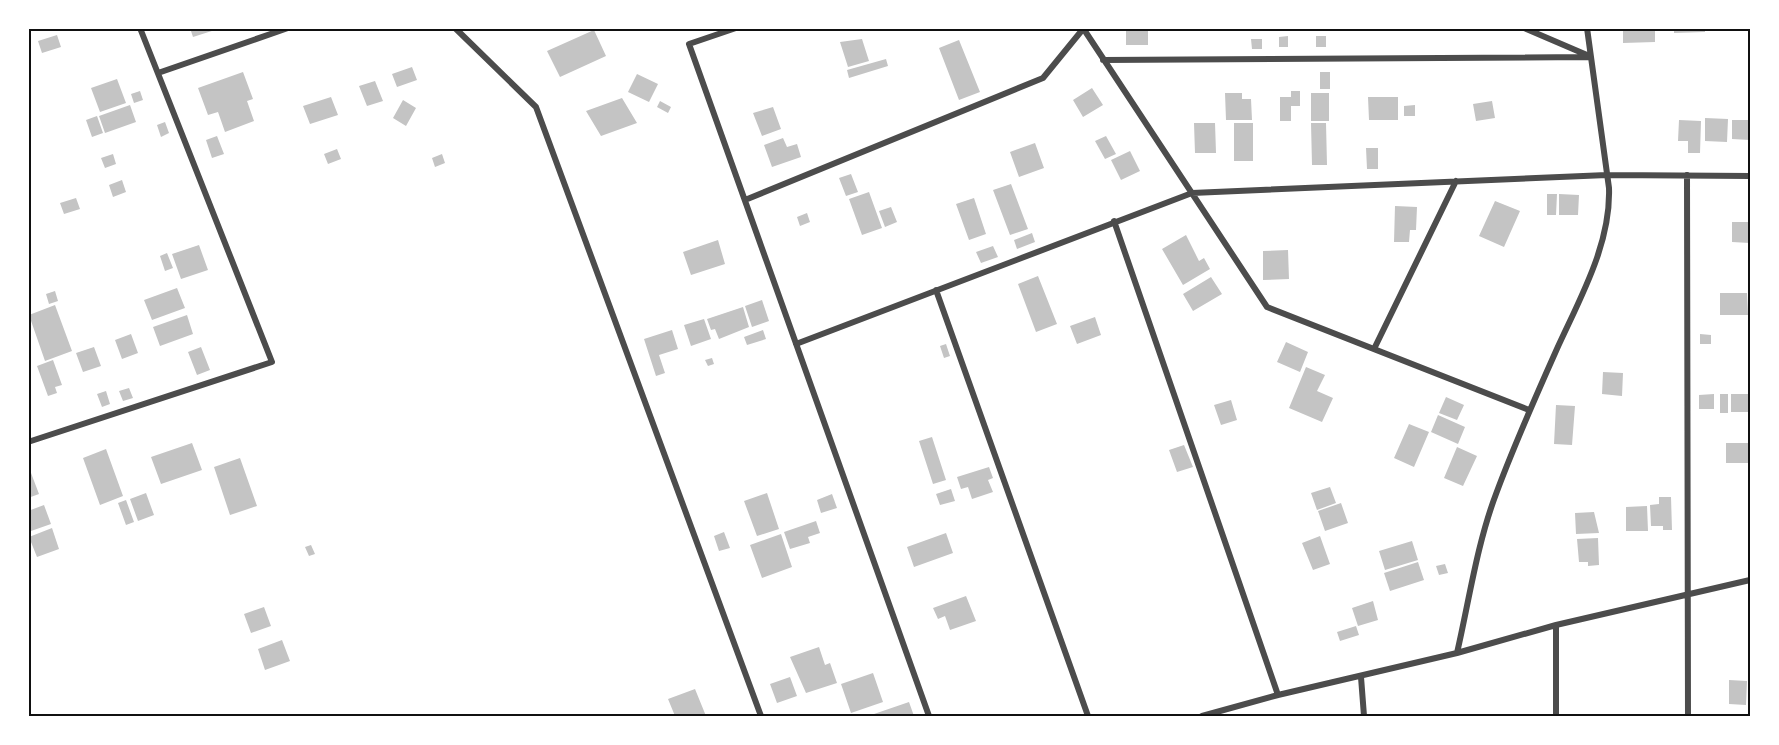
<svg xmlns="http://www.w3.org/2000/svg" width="1779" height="745" viewBox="0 0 1779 745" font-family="'PT Sans Narrow',sans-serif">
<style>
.building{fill:#c4c4c4}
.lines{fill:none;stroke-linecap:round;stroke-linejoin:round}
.minor{stroke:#4c4c4c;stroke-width:6}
.neatline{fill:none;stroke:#111;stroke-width:2}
</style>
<rect width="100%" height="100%" fill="#fff"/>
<path class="building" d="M190,28H218V29L193,37Z
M1126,28H1148V45H1126Z
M1623,28H1655V42L1623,43Z
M1674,28H1705V32L1674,33Z
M594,30L606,56L560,77L547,51Z
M57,35L61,47L42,53L38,41Z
M1288,36V47H1279V37Z
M1316,36H1326V47H1316Z
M862,39L869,61L848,67L840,42Z
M1251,39H1262V49H1252Z
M959,40L980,92L959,100L939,48Z
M886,59L888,66L849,78L847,70Z
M412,67L417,80L397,87L392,74Z
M243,72L253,99L247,101L254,121L225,132L218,112L208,115L198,88Z
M1320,72H1330V89H1320Z
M637,74L658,84L649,102L628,92Z
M117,79L126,103L100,112L91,88Z
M375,81L383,101L367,106L359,86Z
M1092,88L1103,105L1083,117L1073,100Z
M140,91L143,100L134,103L131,94Z
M1291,91H1300V106H1291V121H1280V97H1291Z
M1225,93H1242V99H1251L1252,120H1226Z
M1311,93H1329V121H1311Z
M331,97L338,115L310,124L303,106Z
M1368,97H1398V120H1369Z
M622,98L637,123L601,136L586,111Z
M403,100L416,108L406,126L393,118Z
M660,101L671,107L668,113L657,107Z
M1492,101L1495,118L1476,121L1473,104Z
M130,105L136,122L105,133L99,116Z
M1415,105V116H1404V106Z
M773,107L781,129L762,136L753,113Z
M97,116L103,133L92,137L86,120Z
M1705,118L1728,119L1727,142L1705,141Z
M1679,120L1701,121L1700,153H1688V141H1678Z
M1732,120H1750V140L1732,139Z
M165,122L169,133L161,137L157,125Z
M1194,123H1215L1216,153H1195Z
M1234,123H1253V161H1234Z
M1311,123H1326L1327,165H1312Z
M217,136L224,154L212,158L206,140Z
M1106,136L1116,154L1105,159L1095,141Z
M783,138L787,147L797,144L801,157L772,167L764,145Z
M1035,143L1044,168L1019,177L1010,152Z
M1366,148H1378V169H1367Z
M337,149L341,159L328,164L324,154Z
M1130,151L1140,171L1121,180L1111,160Z
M113,154L116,164L105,168L101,158Z
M442,154L445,163L435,167L432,158Z
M851,174L858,192L846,196L839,178Z
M122,180L126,192L113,197L109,185Z
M1011,184L1028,229L1010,235L993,190Z
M869,192L882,228L862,235L849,199Z
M1547,194H1557L1556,215H1547Z
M1559,194L1579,195L1578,215H1559Z
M76,198L80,209L64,214L60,203Z
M974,198L986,234L969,240L956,204Z
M1495,201L1520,211L1504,247L1479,236Z
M1395,206L1417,207L1416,230H1410L1409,242H1394Z
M891,207L897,222L885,227L879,211Z
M807,213L810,222L800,226L797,217Z
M1732,222H1750V243L1732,242Z
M1032,233L1035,242L1017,249L1014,240Z
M1186,235L1199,261L1204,258L1210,269L1183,285L1162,249Z
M718,240L725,264L691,275L683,252Z
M199,245L208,270L181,279L172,254Z
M993,246L998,257L981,263L976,252Z
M1288,250L1289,279L1263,280V251Z
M167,253L173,268L165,271L160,256Z
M1038,276L1057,324L1036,332L1018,284Z
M1211,277L1222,294L1193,311L1183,294Z
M177,288L185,308L152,320L144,300Z
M55,291L58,301L49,304L46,294Z
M1720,293H1747L1748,315H1720Z
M762,300L769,321L752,327L745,306Z
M55,305L72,351L45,361L29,315Z
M743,307L749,327L719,339L715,329L711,330L707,319Z
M187,315L193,334L160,346L153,327Z
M1095,317L1101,335L1077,344L1070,326Z
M704,319L711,339L691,346L684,325Z
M672,330L678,349L659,355L665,373L656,376L644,339Z
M763,330L766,339L747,345L744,337Z
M131,334L138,353L122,359L115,340Z
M1700,334L1711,335V344H1700Z
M1286,342L1308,352L1300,372L1277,362Z
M946,344L950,356L944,358L940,346Z
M94,347L101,366L83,372L76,353Z
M201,347L210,370L197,375L188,352Z
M712,358L714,364L708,366L705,360Z
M53,360L62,385L55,387L57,393L48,396L37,366Z
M1306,367L1325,375L1317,391L1333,398L1322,422L1289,408Z
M1603,372L1623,373L1622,396L1602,394Z
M129,388L133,398L123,401L119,391Z
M106,391L110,404L102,407L97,394Z
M1714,394V409H1699V395Z
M1720,394H1728V413H1720Z
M1731,394H1750V412H1731Z
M1446,397L1464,405L1457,420L1439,413Z
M1231,400L1237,420L1221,425L1214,405Z
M1556,405L1575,406L1572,445L1554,444Z
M1438,415L1465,427L1458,444L1431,432Z
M1409,424L1429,432L1414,467L1394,458Z
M932,437L946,480L933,484L919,441Z
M192,443L202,470L161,484L151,457Z
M1726,443H1748V463H1726Z
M1184,445L1193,467L1177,472L1169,450Z
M1457,447L1477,456L1463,486L1444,478Z
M106,449L123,496L100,505L83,458Z
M240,458L257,506L230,515L214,467Z
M28,465L39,494L28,498Z
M989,467L993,478L988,480L993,492L972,499L968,487L961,489L957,477Z
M1330,487L1336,503L1317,510L1311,493Z
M951,489L955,501L940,505L936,494Z
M146,493L154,515L138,521L130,499Z
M767,493L779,529L757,536L744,501Z
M832,494L837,508L821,513L817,500Z
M1659,497H1671L1672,530H1663V526H1651L1650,505L1659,504Z
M126,500L134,522L126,525L118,503Z
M1341,503L1348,523L1325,531L1318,511Z
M44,505L51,524L31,531L28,511Z
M1647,506L1648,531H1626V507Z
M1594,512L1599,533L1576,534L1575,513Z
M816,521L820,533L808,537L810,543L790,549L784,532Z
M52,528L59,549L37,557L29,537Z
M724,532L730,548L719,551L714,536Z
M946,533L953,553L914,567L907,547Z
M781,534L792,567L762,578L750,545Z
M1320,536L1330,564L1313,570L1302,543Z
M1598,538L1599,565L1588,566V562H1579L1577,539Z
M1412,541L1418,560L1385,570L1379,551Z
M311,545L315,554L309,556L305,547Z
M1418,562L1424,580L1390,591L1384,573Z
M1445,564L1448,573L1439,575L1436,566Z
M966,596L976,621L950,630L945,616L938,619L933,608Z
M1373,601L1378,620L1358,626L1352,608Z
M264,607L271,626L251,633L244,614Z
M1356,626L1359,635L1340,641L1337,632Z
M282,640L290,661L265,670L258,649Z
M819,647L825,665L830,663L837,683L806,693L790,657Z
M873,673L883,702L851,713L841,684Z
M790,677L797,696L777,703L770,684Z
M1729,680L1747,681L1746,705L1729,704Z
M695,689L706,716H675L668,699Z
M909,702L914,716H875L874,714Z"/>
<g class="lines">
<path class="minor" d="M455,28L536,107L761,716
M736,28L689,44L929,716
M1083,28L1267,307L1529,410
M1524,28L1587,55
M1103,60L1590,57
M158,73L288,28
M1687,175L1688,716
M745,200L1043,78L1083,29
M1114,221L1278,695
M936,290L1088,716
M796,344L1192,193L1607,175L1750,176
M1374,349L1456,181
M28,442L272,362L140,28
M1457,653C1469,601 1477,544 1496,494C1514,445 1535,398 1556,351C1579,300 1611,245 1609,188L1587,28
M1361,677L1364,716
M1202,716L1278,695L1457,653L1556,625L1750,580
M1556,716V625"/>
</g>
<rect width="1779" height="745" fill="none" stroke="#ffffff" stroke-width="60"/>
<rect x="30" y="30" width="1719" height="685" class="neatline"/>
</svg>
